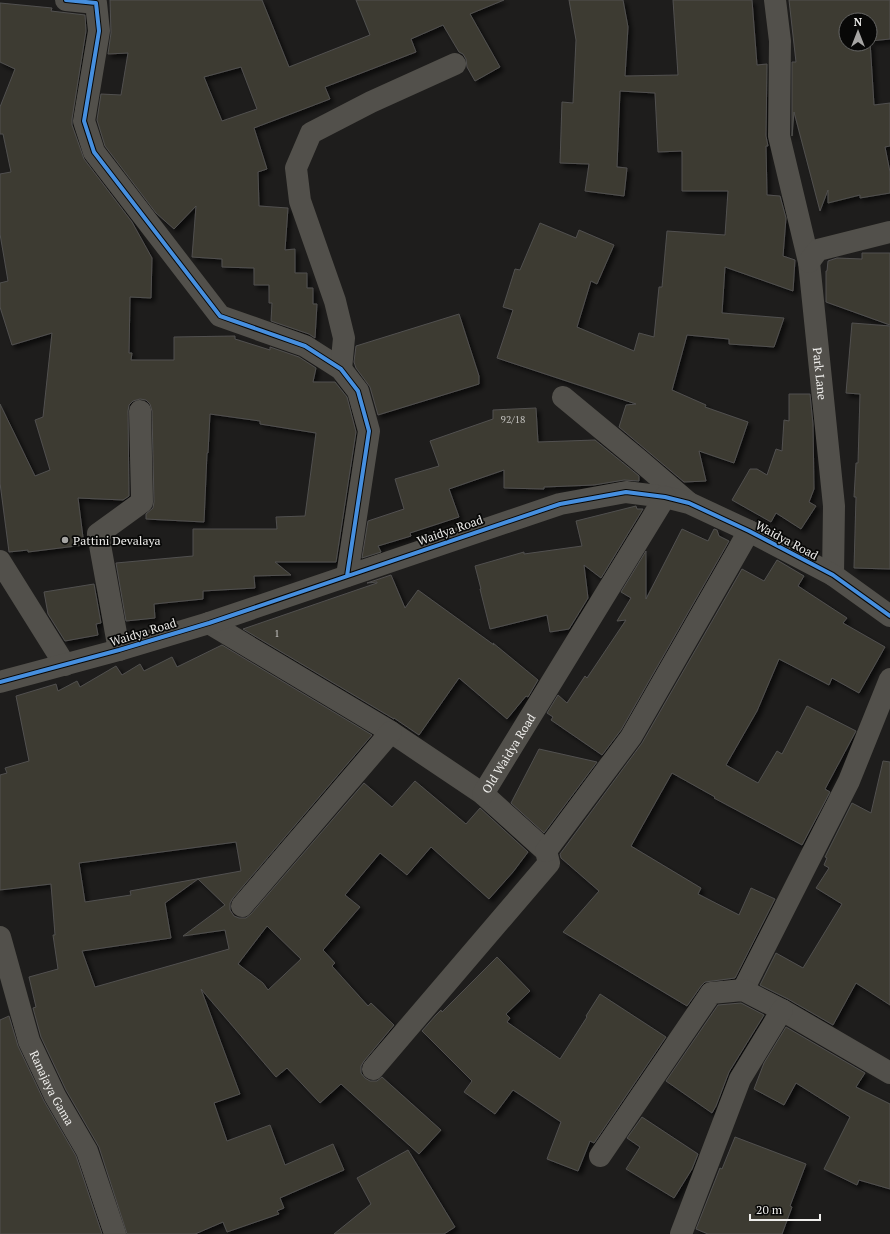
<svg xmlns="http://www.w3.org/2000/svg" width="890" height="1234" viewBox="0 0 890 1234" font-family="'PT Serif',serif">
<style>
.building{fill:#3c3a32;stroke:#51504f;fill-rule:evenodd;filter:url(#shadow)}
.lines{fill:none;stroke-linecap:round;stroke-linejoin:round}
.minor{stroke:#52504b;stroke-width:22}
.cycleway-casing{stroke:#080807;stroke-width:6}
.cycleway{stroke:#468fdf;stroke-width:4}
.poi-dot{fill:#a6a5a3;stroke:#080807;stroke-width:1.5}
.labels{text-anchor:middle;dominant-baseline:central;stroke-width:3.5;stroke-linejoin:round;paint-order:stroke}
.number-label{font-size:10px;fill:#c2c1be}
.street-label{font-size:12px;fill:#efeeec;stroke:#080807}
.poi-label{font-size:12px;fill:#efeeec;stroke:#080807;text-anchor:start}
</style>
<defs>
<filter id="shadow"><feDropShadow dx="3.5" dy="3.5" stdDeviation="2" flood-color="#0009"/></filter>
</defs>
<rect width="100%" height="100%" fill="#1e1d1c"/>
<path class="building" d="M110,0H262L289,67L370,35L356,0H504L470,14L500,67L475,81L467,67L466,59L463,54L459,52L443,25L411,39L416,52L325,87L330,99L254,128L267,169L258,172L259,206L288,208L285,250L295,249V273H307V288H313V304H317L315,338L309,334L271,321L272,303H269V285H254V268L222,267V259L192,257L196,206L174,229L156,213L105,146L97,120L101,94L121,95L128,53L108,54L111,33ZM241,67L257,109L222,121L204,77Z
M569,0H623L628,27L625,76L678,75L673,0H752L757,65L767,64L766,136L768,146H766L767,195L780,196L786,218L783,256L795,260L793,291L725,267L722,313L784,318L774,347L729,344V339L687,335L672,390L706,405L705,407L748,422L734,463L699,451L706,481L684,482L619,427L626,405L636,404L497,358L513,310L503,307L515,269L520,270L540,223L576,238L579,230L614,245L597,284L591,281L577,327L634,351L639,333L654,337L659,287H662L667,231L725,235L728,191H682V151L658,152L655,93L620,91L617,167L627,168L624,196L585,191L589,164L560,163L562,102L573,103L576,40Z
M789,0H890V39L870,41L874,105L890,103V146L885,147L890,172V193L860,198V195L828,203V190L820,211L794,112L792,136V62H796ZM846,20H870V44H846Z
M0,3L52,8L51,11L85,15L86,31L72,119V125L84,159L132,222L152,258L151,298L130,297L129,353H132L131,360H174V337L235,336V339L270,350V347L299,357L316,368L313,382H335L347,397L356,432L336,562H275L291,575L254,576L255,588L203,591V599L154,604L155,618L126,621L116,563L193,556V529H277L276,517L305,516L316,433L260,424V421L210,414L208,453H207L204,522L146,519V514L153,508L154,502L152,411L150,404L146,400L140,399L133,401L129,405L128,411L129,496L123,500L78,498L84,545L28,552V550L9,552L0,483V404L35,476L50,470L35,420L43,417L52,333L12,345L0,307V283L8,281L0,234V174L11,172L3,134H0V107L15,69L0,62Z
M862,253H890V325L826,302V271H827L828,261L837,258L862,259Z
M459,314L479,376V384L378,415L370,387L356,368L354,362L356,346Z
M852,323L890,326V569L854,568L856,497H854L856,463H858L860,394L846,393Z
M789,394H810L813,424L814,489L809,502L816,506L801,529L776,513L771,522L732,500L750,469H757L767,475L776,449L782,451L784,420L789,421Z
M536,408L538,442L595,440L639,476V481L624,480L594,485L544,487V489L504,488V470L449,489L459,517L410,533L411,536L378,546L381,552L362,558L368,521L404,509L395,479L439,466L430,441L493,419V410Z
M636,506L637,509H643L601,578L584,565L588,598L569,629L550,632L547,615L490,629L480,589H481L475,566L524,552V554L582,546L576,521Z
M682,529L708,541L714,529L717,530L719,536L729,541L621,730L602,755L551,720L553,717L547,713L558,695L567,703L585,676L587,678L626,620L617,621L631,598L621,592L646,551V599Z
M777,560L804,576L798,586L847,618L843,623L885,647L859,693L832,678L829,685L779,659L757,711L726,765L758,783L777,751L782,754L807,706L856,731L825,789L830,792L802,845L714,798L715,797L672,773L631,846L701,888L698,894L739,915L751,888L775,899L735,978L705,982L701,986L687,1006L563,932L599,891L561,858L560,854L642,743L742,569L764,581Z
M391,575L405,608L418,590L494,645L493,643L538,680L528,697L526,696L507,719L459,678L419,735L394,718V719L243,629L377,583V582L367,583Z
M94,584L101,623L96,624L98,635L65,641L48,614L44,592Z
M222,645L372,735L233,898L230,903V910L234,916L239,918H246L251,914L364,783L392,807L415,781L466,824L480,808L528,852L513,872L489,899L431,847L407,875L380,853L345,895L360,907L323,950L335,963L332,966L368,1006L371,1003L394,1025L364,1061L361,1066V1073L365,1078L370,1081H377L382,1077L441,1130L419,1154L341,1084L320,1103L287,1068L276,1077L201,989L240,1094L214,1103L227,1141L270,1125L285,1165L333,1144L344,1170L280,1198L284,1208L277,1211L279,1214L227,1232L223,1222L195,1234H127L99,1147L66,1090L41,1037L33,1008L36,1007L29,977L58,969L53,935H55L51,884L0,890V775L7,773L5,768L29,761L16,696L56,684L58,691L77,681L80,687L116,666L122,675L140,664L144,671L172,657L177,667ZM236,842L241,871L130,891L131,895L85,902L79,863ZM198,879L225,905L183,936L225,930L229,949L95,987L82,951L171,938L165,903ZM267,926L301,959L268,990L263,983L238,964Z
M539,749L597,762L544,833L511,803Z
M883,761L890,762V1005L856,983L833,1025L788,999L760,985L776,953L803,968L842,904L816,888L829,868L824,865L827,858L825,857L852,803L871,813Z
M497,957L530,991L506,1014L510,1018L507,1022L560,1059L587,1017L586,1016L600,994L666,1037L594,1143L590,1141L578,1171L547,1159L561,1122L513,1090L495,1114L464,1092L472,1081L422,1031L436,1015L441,1010L442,1012Z
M741,1003L764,1015L729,1072L716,1106L712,1113L666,1081L718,1005Z
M9,1016L18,1046L44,1101L76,1156L102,1234H0V1020Z
M786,1027L865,1073L856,1087L890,1104V1189L859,1180L857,1185L824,1169L850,1117L796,1083L784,1105L754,1089L764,1063Z
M642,1117L698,1154L692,1169L674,1198L626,1169L640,1147L627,1138Z
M735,1137L806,1164L790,1206L792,1207L782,1234H708L696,1229L720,1168L722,1169Z
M408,1150L455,1227L444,1234H334L371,1204L357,1178Z"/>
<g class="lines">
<g class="minor">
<path d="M66,0L96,3L99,31L84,121L94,152L220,316L305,346L341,369L358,391L369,431L347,576"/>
<path id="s1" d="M775,0L780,41L779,136L809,262L834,506L833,575"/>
<path d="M809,262L818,250L890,232"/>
<path d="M341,369L344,338L335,301L300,201L296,168L311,133L371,102L455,64"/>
<path d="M563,397L639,460L688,502"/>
<path d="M0,561L65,665"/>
<path d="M209,623L391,732L483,794L546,851L549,863L373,1069"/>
<path d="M119,650L98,534L142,502L140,411"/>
<path d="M0,682L119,650L209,623L560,504L626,492L665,497L689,503L749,531L833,575L890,616"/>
<path id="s2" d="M483,794L665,497"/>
<path d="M546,851L631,737L749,531"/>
<path d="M242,906L391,732"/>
<path id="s3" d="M0,937L29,1041L55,1096L87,1151L115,1234"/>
<path d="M743,990L849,781L890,679"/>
<path d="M600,1156L711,993L743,990L782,1010L890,1073"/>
<path d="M681,1234L740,1079L782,1010"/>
</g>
<defs>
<path id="cycleway" d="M66,0L96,3L99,31L84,121L94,152L220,316L305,346L341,369L358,391L369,431L347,576
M0,682L119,650L209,623L560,504L626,492L665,497L689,503L749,531L833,575L890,616"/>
</defs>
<use href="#cycleway" class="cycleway-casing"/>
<use href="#cycleway" class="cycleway"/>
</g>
<circle class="poi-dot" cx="65" cy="540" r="4"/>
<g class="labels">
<g class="number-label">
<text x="513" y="419">92/18</text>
<text x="277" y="633">1</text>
</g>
<g class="street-label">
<text stroke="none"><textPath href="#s1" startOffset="378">Park Lane</textPath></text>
<text transform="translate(450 530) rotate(-19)">Waidya Road</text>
<text transform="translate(787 540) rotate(28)">Waidya Road</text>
<text transform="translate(143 632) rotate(-17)">Waidya Road</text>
<text stroke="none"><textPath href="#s2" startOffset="48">Old Waidya Road</textPath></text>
<text stroke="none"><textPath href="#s3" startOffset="160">Ranajaya Gama</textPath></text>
</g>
<g class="poi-label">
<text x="73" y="540">Pattini Devalaya</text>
</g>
</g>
<g transform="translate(858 32)"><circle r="19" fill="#080807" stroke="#646463"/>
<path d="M0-3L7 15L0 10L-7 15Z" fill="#a6a5a3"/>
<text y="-6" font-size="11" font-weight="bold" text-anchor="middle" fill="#efeeec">N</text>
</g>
<path d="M750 1214v6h70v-6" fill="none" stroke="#efeeec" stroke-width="2"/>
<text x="756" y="1214" font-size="12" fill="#efeeec" stroke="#080807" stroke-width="3" paint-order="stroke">20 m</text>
</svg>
